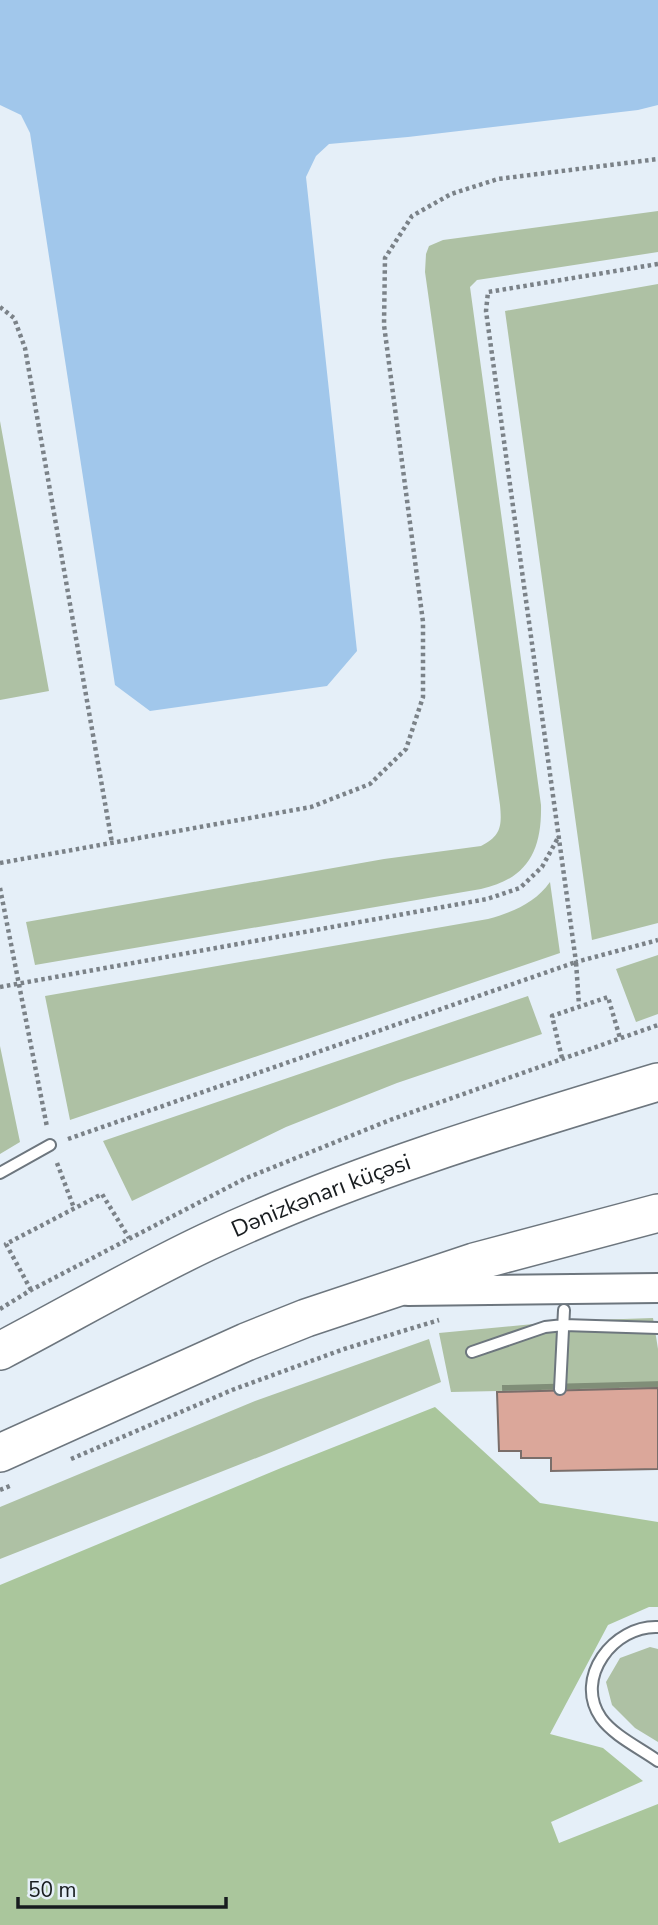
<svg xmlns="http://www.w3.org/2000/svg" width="658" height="1925" viewBox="0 0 658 1925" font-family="'Nunito Sans',sans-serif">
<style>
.green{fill:#aec1a4}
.forest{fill:#aac69c}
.water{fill:#a1c7eb}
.building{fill:#dba79a;stroke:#7a6e6b;stroke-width:2;filter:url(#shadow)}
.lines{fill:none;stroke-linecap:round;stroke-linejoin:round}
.service-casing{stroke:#6d767e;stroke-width:14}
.tertiary-casing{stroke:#6d767e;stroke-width:32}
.trunk-casing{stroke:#6d767e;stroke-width:40}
.path{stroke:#7b8288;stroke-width:4.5;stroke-dasharray:3.5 3.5;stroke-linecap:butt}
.service{stroke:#fff;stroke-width:10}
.tertiary{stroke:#fff;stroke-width:28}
.trunk{stroke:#fff;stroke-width:37}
.labels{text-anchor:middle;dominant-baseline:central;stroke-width:5;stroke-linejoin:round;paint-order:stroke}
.street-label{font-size:23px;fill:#181c1f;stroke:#e5eff8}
</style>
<defs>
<filter id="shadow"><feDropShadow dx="6" dy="-6" stdDeviation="0" flood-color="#0004"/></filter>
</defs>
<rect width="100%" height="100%" fill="#e5eff8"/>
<path class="green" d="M658,211V252L477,280L470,287L541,805C542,851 527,879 481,889L35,965L26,922L384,859L481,846C501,836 502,826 500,805L425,272L426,254L429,246L443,240Z
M658,284V923L592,940L505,311Z
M0,421L49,691L0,700Z
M550,882L560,953L70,1120L45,996L488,919C513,912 535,903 550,882Z
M658,955V1014L636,1022L616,969Z
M528,996L542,1034L397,1083L286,1127L132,1201L103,1141Z
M0,1046L20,1142L0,1154Z
M653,1318L658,1349V1388L451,1392L439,1333L564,1321Z
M429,1339L441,1382L274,1451L0,1559V1507L255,1401Z
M650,1647L658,1649V1742L635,1728L612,1705L606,1682L620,1658Z"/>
<path class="forest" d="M435,1407L540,1503L658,1522V1607H649L608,1625L550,1734L603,1748L643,1781L551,1822L559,1843L658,1804V1925H0V1585L281,1468Z"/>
<path class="water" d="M0,0H658V105L638,110L408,137L329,144L316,156L306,177L357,651L327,686L150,711L115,685L30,133L21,115L0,105Z"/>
<path class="building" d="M658,1388V1469L551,1471V1458H521V1451H499L497,1392Z"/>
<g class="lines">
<defs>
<path id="service" d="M0,1173L50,1145
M472,1352L545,1327L564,1325L658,1328
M560,1389L564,1310
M658,1627C614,1625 573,1678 601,1718C614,1736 640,1748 658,1761"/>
<path id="tertiary" d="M408,1291L658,1288"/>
<g id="trunk">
<path id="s1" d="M0,1351C69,1315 137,1275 207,1242C352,1174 505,1128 658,1082"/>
<path d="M0,1453L246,1342L306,1318L474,1262L658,1213"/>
</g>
</defs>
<use href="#service" class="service-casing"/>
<use href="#tertiary" class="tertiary-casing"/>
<use href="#trunk" class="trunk-casing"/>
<path class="path" d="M658,264L488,292L486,311L576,962L658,940
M0,307L14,318L25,348L112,843
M0,863L311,807L370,784L406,749L423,697V622L384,325L385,258L412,216L451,194L498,179L658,159
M0,888L47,1127
M0,987L487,899L520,888L542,867L559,836
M562,1058L552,1016L608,997L620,1038
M68,1139L576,962L579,1005
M57,1163L74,1208
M31,1290L6,1244L102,1194L129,1238
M0,1309L31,1290L244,1179L390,1120L658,1025
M71,1459L232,1390L344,1349L439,1320
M0,1490L12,1485"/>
<use href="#service" class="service"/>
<use href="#tertiary" class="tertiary"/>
<use href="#trunk" class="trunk"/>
</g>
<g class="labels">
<g class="street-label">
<text stroke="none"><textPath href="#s1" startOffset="357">Dənizkənarı küçəsi</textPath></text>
</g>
</g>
<path d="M18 1897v10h208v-10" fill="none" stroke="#181c1f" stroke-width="3.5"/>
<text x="28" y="1897" font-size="21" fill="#181c1f" stroke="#e5eff8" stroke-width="5" paint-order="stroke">50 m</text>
</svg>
